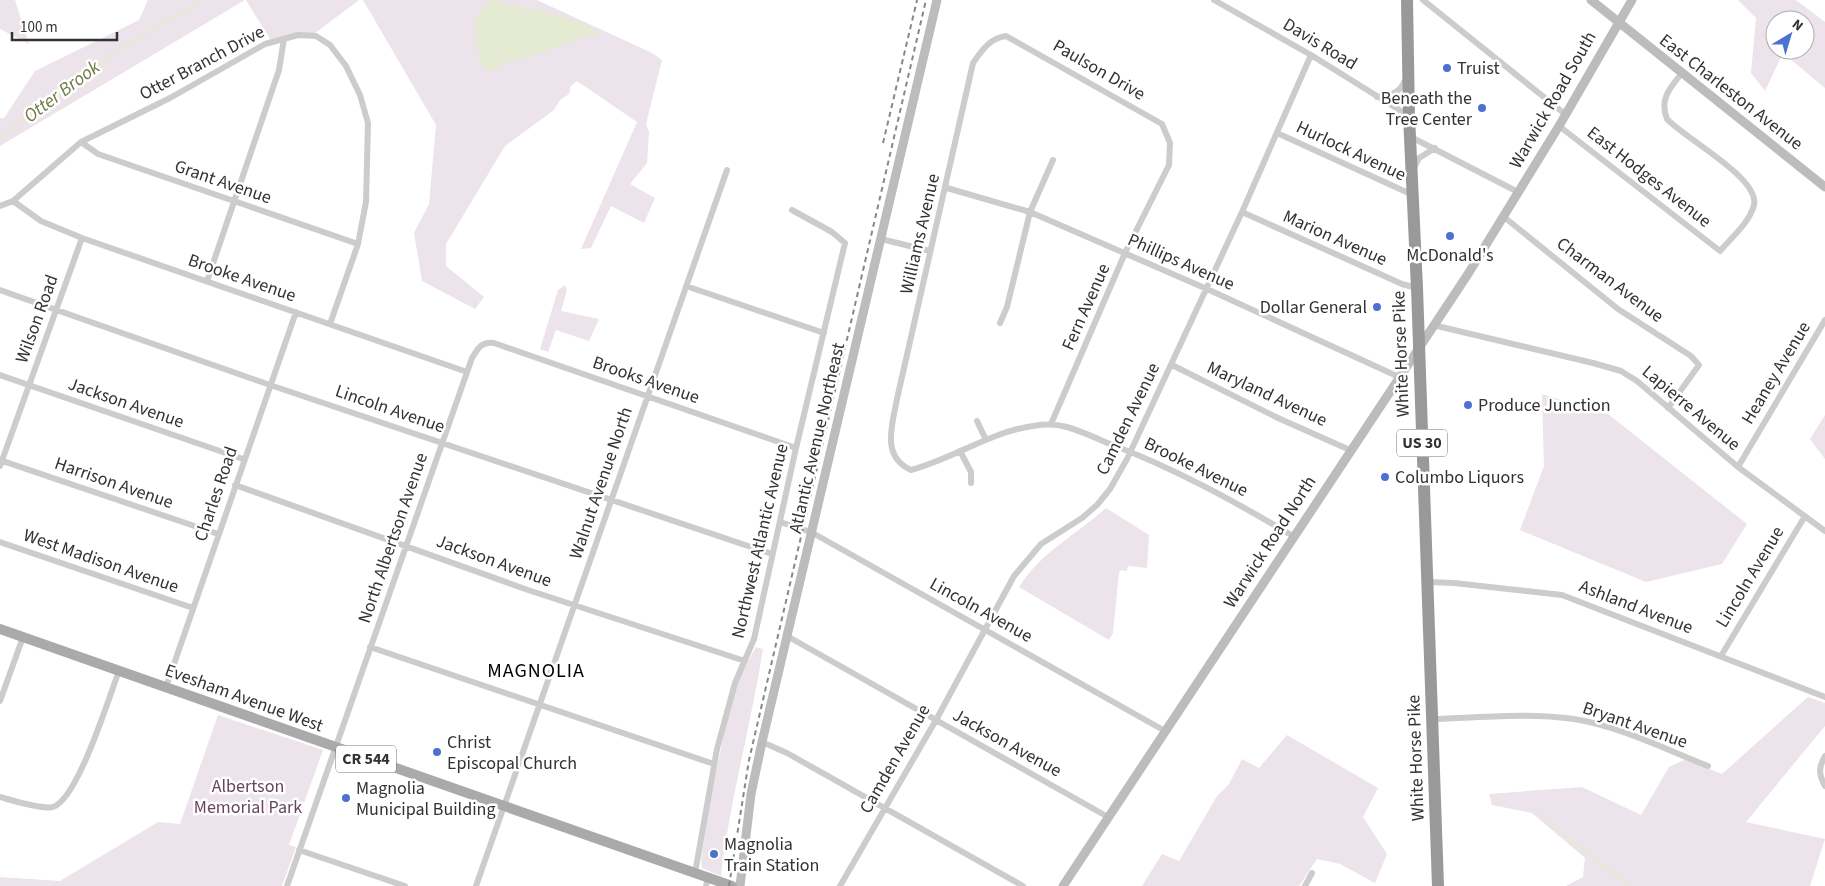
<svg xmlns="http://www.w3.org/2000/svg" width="1825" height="886" viewBox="0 0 1825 886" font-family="'Source Sans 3',sans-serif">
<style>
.green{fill:#ede3ea;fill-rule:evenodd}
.water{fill:#e5ead2}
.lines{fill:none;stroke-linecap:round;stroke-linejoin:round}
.stream{stroke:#e5ead2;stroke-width:2}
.street{stroke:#ccc;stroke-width:6}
.secondary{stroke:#bcbcbc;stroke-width:9}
.primary{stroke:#aaa;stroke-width:10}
.highway{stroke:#999;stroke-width:12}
.rail{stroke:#878787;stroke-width:2;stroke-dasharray:5 4;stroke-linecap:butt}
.poi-dot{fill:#4d71d0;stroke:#fff;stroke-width:2}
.labels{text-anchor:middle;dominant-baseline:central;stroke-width:5;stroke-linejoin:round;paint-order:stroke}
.shield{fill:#fff;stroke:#707070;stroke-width:1}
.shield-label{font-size:16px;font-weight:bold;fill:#323232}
.street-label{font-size:18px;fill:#323232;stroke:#fff}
.poi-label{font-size:18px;fill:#323232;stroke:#fff;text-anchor:start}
.park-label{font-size:18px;fill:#69455d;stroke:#fff}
.water-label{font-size:19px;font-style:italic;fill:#6e7941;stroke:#fff}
.quarter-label{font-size:20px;letter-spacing:1px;fill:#000;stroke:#fff}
</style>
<rect width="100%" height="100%" fill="#fff"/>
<path class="green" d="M0,0H15L29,44L0,29Z
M148,0H245L0,146V118H4L35,71L139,20Z
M246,0H359L311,36L272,42Z
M363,0H537L652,53L662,60L646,124L649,132L647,163L630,184L655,198L644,223L611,206L591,248L581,249L637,122L577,81L571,86L569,94L560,100L554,110L505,146L446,244V266L484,297L475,309L422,281L414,233L429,204L436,125Z
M1738,0H1796L1825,22V88L1783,53L1765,91L1751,73L1756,18ZM1775,20H1805V50H1775Z
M565,285L567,290L561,311L599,319L589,341L556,330L548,352L540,349L558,290Z
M1542,394L1608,414L1747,524L1722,564L1646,582L1520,530L1544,466Z
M1825,415V459L1810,439Z
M1106,508L1149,535L1147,568L1128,566L1127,571L1121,570L1119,573L1113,633L1109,640L1019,587C1042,551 1075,536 1106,508Z
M756,647L763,649C751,725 730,799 721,876L702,868L701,860L709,806L729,710L736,683Z
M1808,697L1825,703V726L1746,822L1825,839L1810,886H1566L1583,877L1585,858L1532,813L1492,805L1489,794L1582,787L1641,815L1669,767L1686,759L1722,774Z
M218,715L323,750L289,845L296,847L282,886H0V877L60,881L158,822L180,824Z
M1287,735L1378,788L1363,817L1387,854L1375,883L1340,864L1317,859L1299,886H1142L1162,854L1179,861L1217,796L1229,784L1242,759L1259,768Z"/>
<path class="water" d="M493,0L575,20L602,34L586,36L532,56L505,63L492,72L488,71C478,63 471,25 478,14C482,8 488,4 493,0Z"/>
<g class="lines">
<path class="stream" d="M0,138L23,119L86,76L110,54L177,16L201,0
M1539,812C1565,841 1599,859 1628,886"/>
<path class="street" d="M1214,0L1311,55L1409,116
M1423,0L1565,114
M1377,97C1390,95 1400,94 1405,80
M1559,126L1720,251C1731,238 1750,222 1754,205C1760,178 1684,138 1667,119C1659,99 1670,88 1682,73
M1277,133L1413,195
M1411,137L1518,192
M81,142L98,154L358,244
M1414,168L1419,158L1435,148
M947,188L1030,212L1207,289L1399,377
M13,201L41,221L82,238L467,372
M0,206L13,201L81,142L170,98L265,44L298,35L316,36L330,45L346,66L360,95L368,123L366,202L358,244L330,324
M1242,212L1402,284L1417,288
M1504,217L1618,309L1691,356L1699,365L1668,408
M881,239L930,251
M207,281L279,70L284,39
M686,286L824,333
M0,290L270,385L772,554
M1000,323L1007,307L1030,212L1053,160
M1433,325L1593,363L1621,371L1637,381L1738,467L1825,531
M1172,365L1278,418L1350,450
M0,375L243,459
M977,421L986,440
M1051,424L1125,253L1169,165L1170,143L1162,124L1006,36C990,38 982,50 973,63L897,399C892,426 881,456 911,470C953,459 990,432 1033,426C1044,424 1056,424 1067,427C1081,431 1096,438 1110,444C1174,468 1234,501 1293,536
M960,451L971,472V483
M0,460L218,534
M0,466L82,238
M1738,467L1825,320
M235,485L528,590L745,661
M780,522L811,532L1165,731
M0,542L193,608
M1427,582L1454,583L1562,595L1825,697
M787,636L1108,817
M370,647L714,764
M1721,656L1805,516
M166,687L296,312
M0,701L23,637
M1431,719C1478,718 1527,712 1574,719C1619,726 1665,749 1708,766
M762,742L787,753L1023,886
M1825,756C1818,768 1819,775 1825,786
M0,797C11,800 43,810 53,807C78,799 109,697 119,671
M299,850L405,886
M695,873L717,749L735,683L754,639L796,448L845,243L832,232L792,210
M287,886L472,358C478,348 482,341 494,343L796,448
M476,886L727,170
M706,886L708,878
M840,886L936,720L1014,576L1041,544L1082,518L1097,505L1110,489L1127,459L1242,212L1311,55
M1305,886L1312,873"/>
<path class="secondary" d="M1591,0L1825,187
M740,886L751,794L762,742L937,0
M1063,886L1468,274L1559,126L1632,0"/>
<path class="primary" d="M0,629L732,886"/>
<path class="highway" d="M1407,0L1409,116L1417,288L1438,886"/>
<path class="rail" d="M883,143L917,0
M729,886L749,760L926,0"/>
</g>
<g class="poi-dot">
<circle cx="1447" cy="68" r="5"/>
<circle cx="1482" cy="108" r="5"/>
<circle cx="1450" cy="236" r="5"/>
<circle cx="1377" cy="307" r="5"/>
<circle cx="1468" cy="405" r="5"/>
<circle cx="1385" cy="477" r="5"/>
<circle cx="437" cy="752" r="5"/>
<circle cx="346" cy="798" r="5"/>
<circle cx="714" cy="854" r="5"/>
</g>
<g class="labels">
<g class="shield">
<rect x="1397" y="429.5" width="50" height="27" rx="4"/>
<rect x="336" y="745.5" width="60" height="27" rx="4"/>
</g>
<g class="shield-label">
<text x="1422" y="443">US 30</text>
<text x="366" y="759">CR 544</text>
</g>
<g class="street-label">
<text transform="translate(1320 44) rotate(31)">Davis Road</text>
<text transform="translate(202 63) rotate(-28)">Otter Branch Drive</text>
<text transform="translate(1099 70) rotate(30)">Paulson Drive</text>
<text transform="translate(1731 92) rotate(38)">East Charleston Avenue</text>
<text transform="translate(1553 100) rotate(-60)">Warwick Road South</text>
<text transform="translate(1351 151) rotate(25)">Hurlock Avenue</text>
<text transform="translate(1649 177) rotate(38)">East Hodges Avenue</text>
<text transform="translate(223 182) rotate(19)">Grant Avenue</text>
<text transform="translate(920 234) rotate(-77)">Williams Avenue</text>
<text transform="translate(1335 238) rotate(24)">Marion Avenue</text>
<text transform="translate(1181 262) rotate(24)">Phillips Avenue</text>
<text transform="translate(242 278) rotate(19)">Brooke Avenue</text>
<text transform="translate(1610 280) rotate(37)">Charman Avenue</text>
<text transform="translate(1086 307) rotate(-66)">Fern Avenue</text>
<text transform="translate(37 319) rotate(-70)">Wilson Road</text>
<text transform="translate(1401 354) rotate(-92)">White Horse Pike</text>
<text transform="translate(1776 373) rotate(-59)">Heaney Avenue</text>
<text transform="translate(646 380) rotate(19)">Brooks Avenue</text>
<text transform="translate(1267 394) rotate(25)">Maryland Avenue</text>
<text transform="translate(126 403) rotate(19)">Jackson Avenue</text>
<text transform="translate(1691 408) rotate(40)">Lapierre Avenue</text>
<text transform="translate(390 409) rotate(19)">Lincoln Avenue</text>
<text transform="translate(1128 419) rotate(-64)">Camden Avenue</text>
<text transform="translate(817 438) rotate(-77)">Atlantic Avenue Northeast</text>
<text transform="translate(1196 467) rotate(26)">Brooke Avenue</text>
<text transform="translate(114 483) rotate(19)">Harrison Avenue</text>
<text transform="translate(601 483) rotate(-71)">Walnut Avenue North</text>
<text transform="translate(216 494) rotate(-71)">Charles Road</text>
<text transform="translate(393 538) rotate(-71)">North Albertson Avenue</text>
<text transform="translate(760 541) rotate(-77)">Northwest Atlantic Avenue</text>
<text transform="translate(1270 542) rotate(-57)">Warwick Road North</text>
<text transform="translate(101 561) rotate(19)">West Madison Avenue</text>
<text transform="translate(494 561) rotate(20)">Jackson Avenue</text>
<text transform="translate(1750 577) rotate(-59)">Lincoln Avenue</text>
<text transform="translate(1636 607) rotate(21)">Ashland Avenue</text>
<text transform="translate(981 610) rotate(29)">Lincoln Avenue</text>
<text transform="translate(244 698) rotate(20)">Evesham Avenue West</text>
<text transform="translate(1635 725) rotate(19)">Bryant Avenue</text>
<text transform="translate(1007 743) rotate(29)">Jackson Avenue</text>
<text transform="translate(1416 758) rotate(-92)">White Horse Pike</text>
<text transform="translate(895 759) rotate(-60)">Camden Avenue</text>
</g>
<g class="poi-label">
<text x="1457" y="68">Truist</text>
<text x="1472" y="98" text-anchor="end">Beneath the<tspan x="1472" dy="21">Tree Center</tspan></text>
<text x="1450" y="255" text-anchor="middle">McDonald's</text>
<text x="1367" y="307" text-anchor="end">Dollar General</text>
<text x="1478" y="405">Produce Junction</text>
<text x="1395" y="477">Columbo Liquors</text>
<text x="447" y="742">Christ<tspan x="447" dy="21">Episcopal Church</tspan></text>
<text x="356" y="788">Magnolia<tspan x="356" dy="21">Municipal Building</tspan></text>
<text x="724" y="844">Magnolia<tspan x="724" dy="21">Train Station</tspan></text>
</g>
<g class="park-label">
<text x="248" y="786">Albertson<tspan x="248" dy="21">Memorial Park</tspan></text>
</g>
<g class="water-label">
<text transform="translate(62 92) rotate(-37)">Otter Brook</text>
</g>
<g class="quarter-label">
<text x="536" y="671">MAGNOLIA</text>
</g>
</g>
<g transform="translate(1790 35) rotate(38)"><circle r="24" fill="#ffffff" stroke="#adadad"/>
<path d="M0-4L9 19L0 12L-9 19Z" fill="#4d71d0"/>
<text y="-8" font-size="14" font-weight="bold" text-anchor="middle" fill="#323232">N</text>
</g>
<path d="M12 32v8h105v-8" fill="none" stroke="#323232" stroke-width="2.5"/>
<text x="20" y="32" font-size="15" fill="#323232" stroke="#ffffff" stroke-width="4" paint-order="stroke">100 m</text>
</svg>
